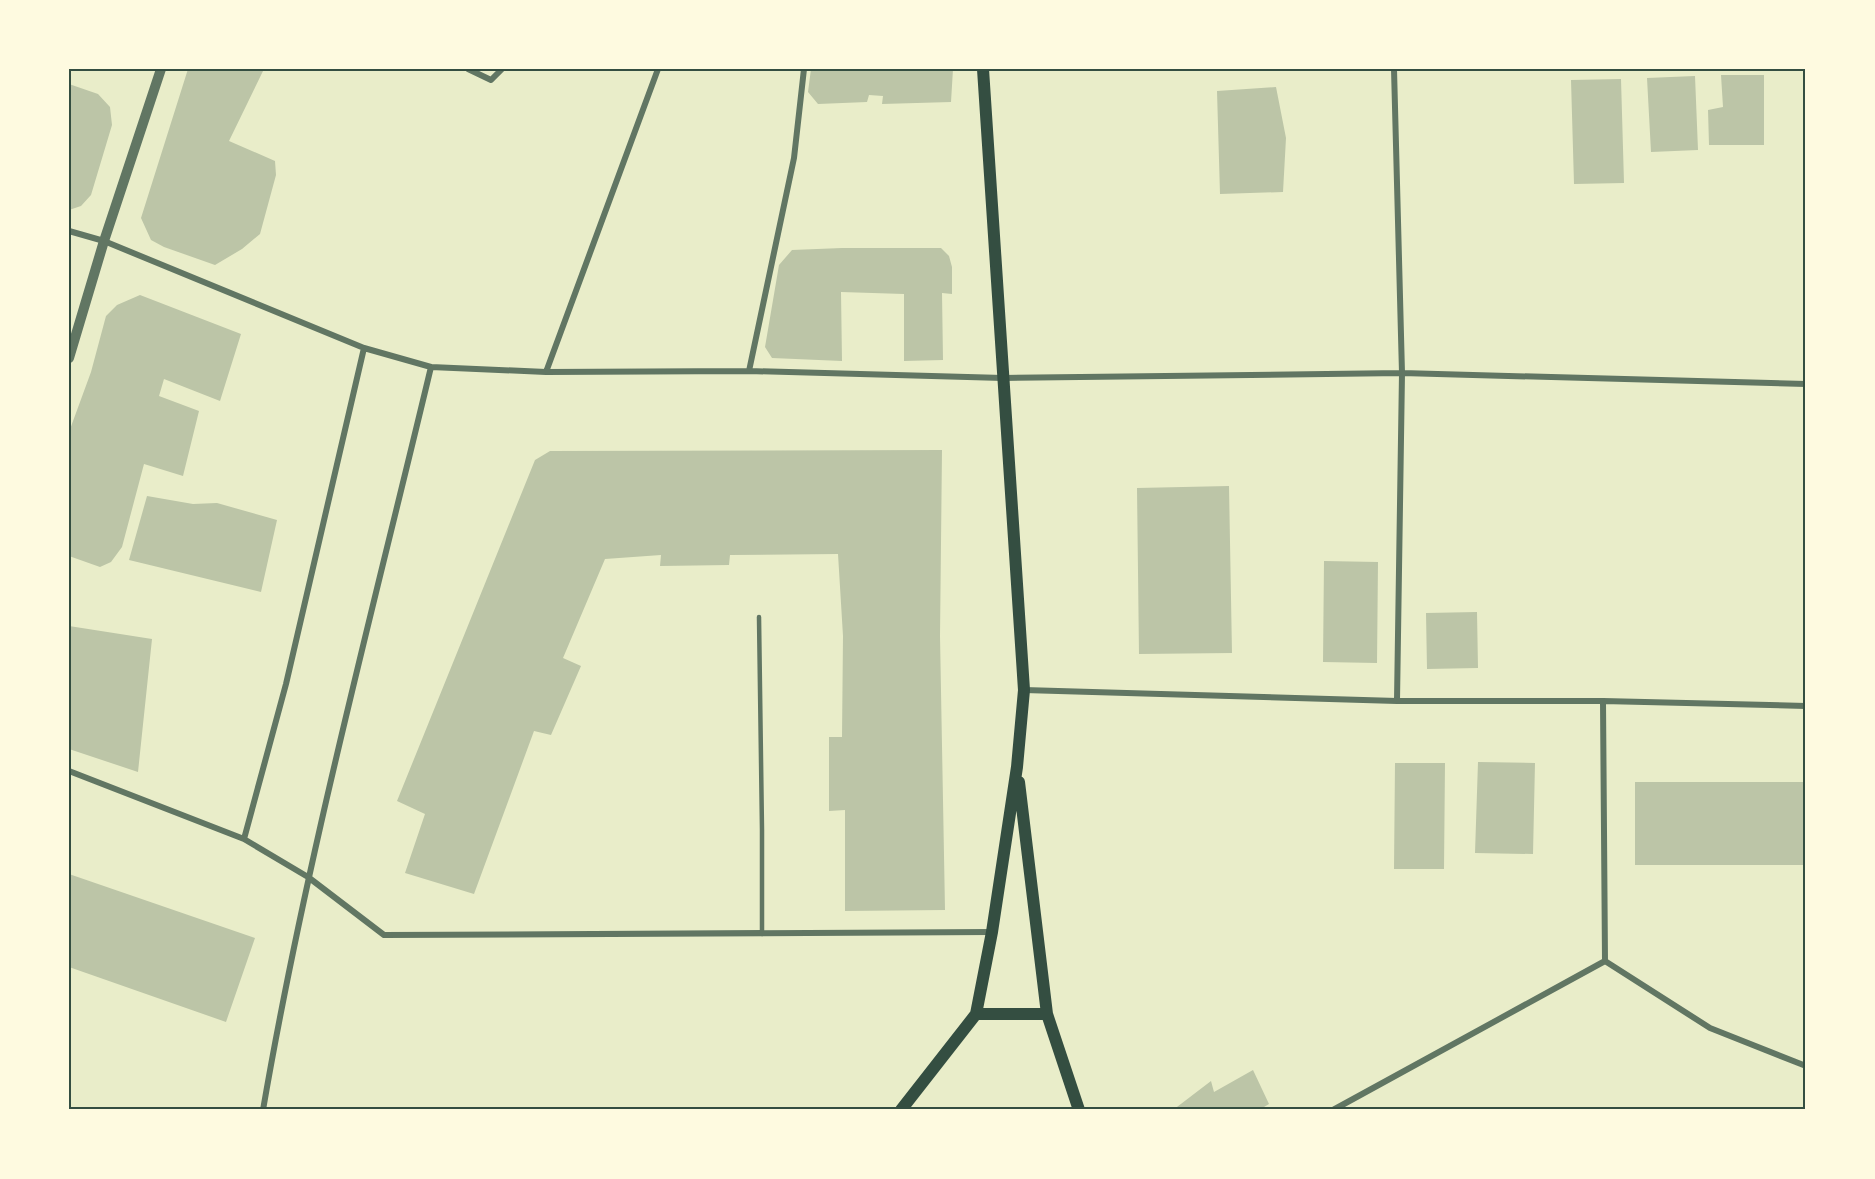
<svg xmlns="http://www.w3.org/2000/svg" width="1875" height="1179" viewBox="0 0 1875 1179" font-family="Arial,sans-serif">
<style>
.building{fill:#bcc5a7}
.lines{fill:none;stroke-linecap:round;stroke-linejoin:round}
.service{stroke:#617663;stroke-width:4.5}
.minor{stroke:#617663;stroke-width:6}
.tertiary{stroke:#617663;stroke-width:10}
.secondary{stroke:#344e41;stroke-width:12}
.neatline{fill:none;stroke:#344e41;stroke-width:2}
</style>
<rect width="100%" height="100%" fill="#e9edc9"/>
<path class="building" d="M188,69H264L229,141L275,161L276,175L260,234L242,249L215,265L164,247L151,240L141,218Z
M811,69H953L951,102L882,104L883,96L869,95L867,102L818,104L808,92Z
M1721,75H1764V145H1709L1708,110L1723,107Z
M1695,76L1698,150L1651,152L1647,78Z
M1621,79L1624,183L1574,184L1571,80Z
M69,84L98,94L110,107L112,125L91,195L81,206L69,210Z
M1276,87L1286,138L1283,192L1220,194L1217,91Z
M842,248H941L949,256L952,267V294L942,293L943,360L904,361V294L841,292L842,361L772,358L765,347L779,265L792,250Z
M140,295L241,334L220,401L164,379L159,396L199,411L183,476L144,464L122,547L111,562L100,567L69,556V432L91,372L106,316L117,305Z
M942,450L940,636L945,910L845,911V810L829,811V737H842L843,636L838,554L730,555L729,565L660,566L661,555L605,559L563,658L581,666L551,735L534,731L474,894L405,873L425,814L397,801L535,460L550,451Z
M1229,486L1232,653L1139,654L1137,488Z
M147,496L193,504L217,503L277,520L261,592L129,560Z
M1324,561L1378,562L1377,663L1323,662Z
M1477,612L1478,668L1427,669L1426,613Z
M69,626L152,639L138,772L69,749Z
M1478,762L1535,763L1533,854L1475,853Z
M1395,763H1445L1444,869H1394Z
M1635,782H1806V865H1635Z
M69,874L255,938L226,1022L69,967Z
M1253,1070L1269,1104L1259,1110H1173L1211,1081L1214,1092Z"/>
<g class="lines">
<path class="service" d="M759,617L762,830V934"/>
<path class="minor" d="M468,69L491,80L502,69
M1394,69L1402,373L1397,701
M69,231L104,241L364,348L431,367
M749,371L794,158L804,69
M546,372L658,69
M1024,690L1397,701H1603L1605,961
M1603,701L1806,706
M69,771L244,839L308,877L384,935L992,932
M244,839L286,684L364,348
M263,1110C306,860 372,614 431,367L546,372L749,371L1003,378L1402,373L1806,384
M1333,1110L1605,961L1710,1028L1806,1066"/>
<path class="tertiary" d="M69,358L104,241L161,69"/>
<path class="secondary" d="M1019,782L1047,1014L1079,1110
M976,1014H1047
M901,1110L976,1014L992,932L1017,767L1024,690L983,69"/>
</g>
<rect width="1875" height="1179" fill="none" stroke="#fefae0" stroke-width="141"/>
<rect x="70" y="70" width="1734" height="1038" class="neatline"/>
</svg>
